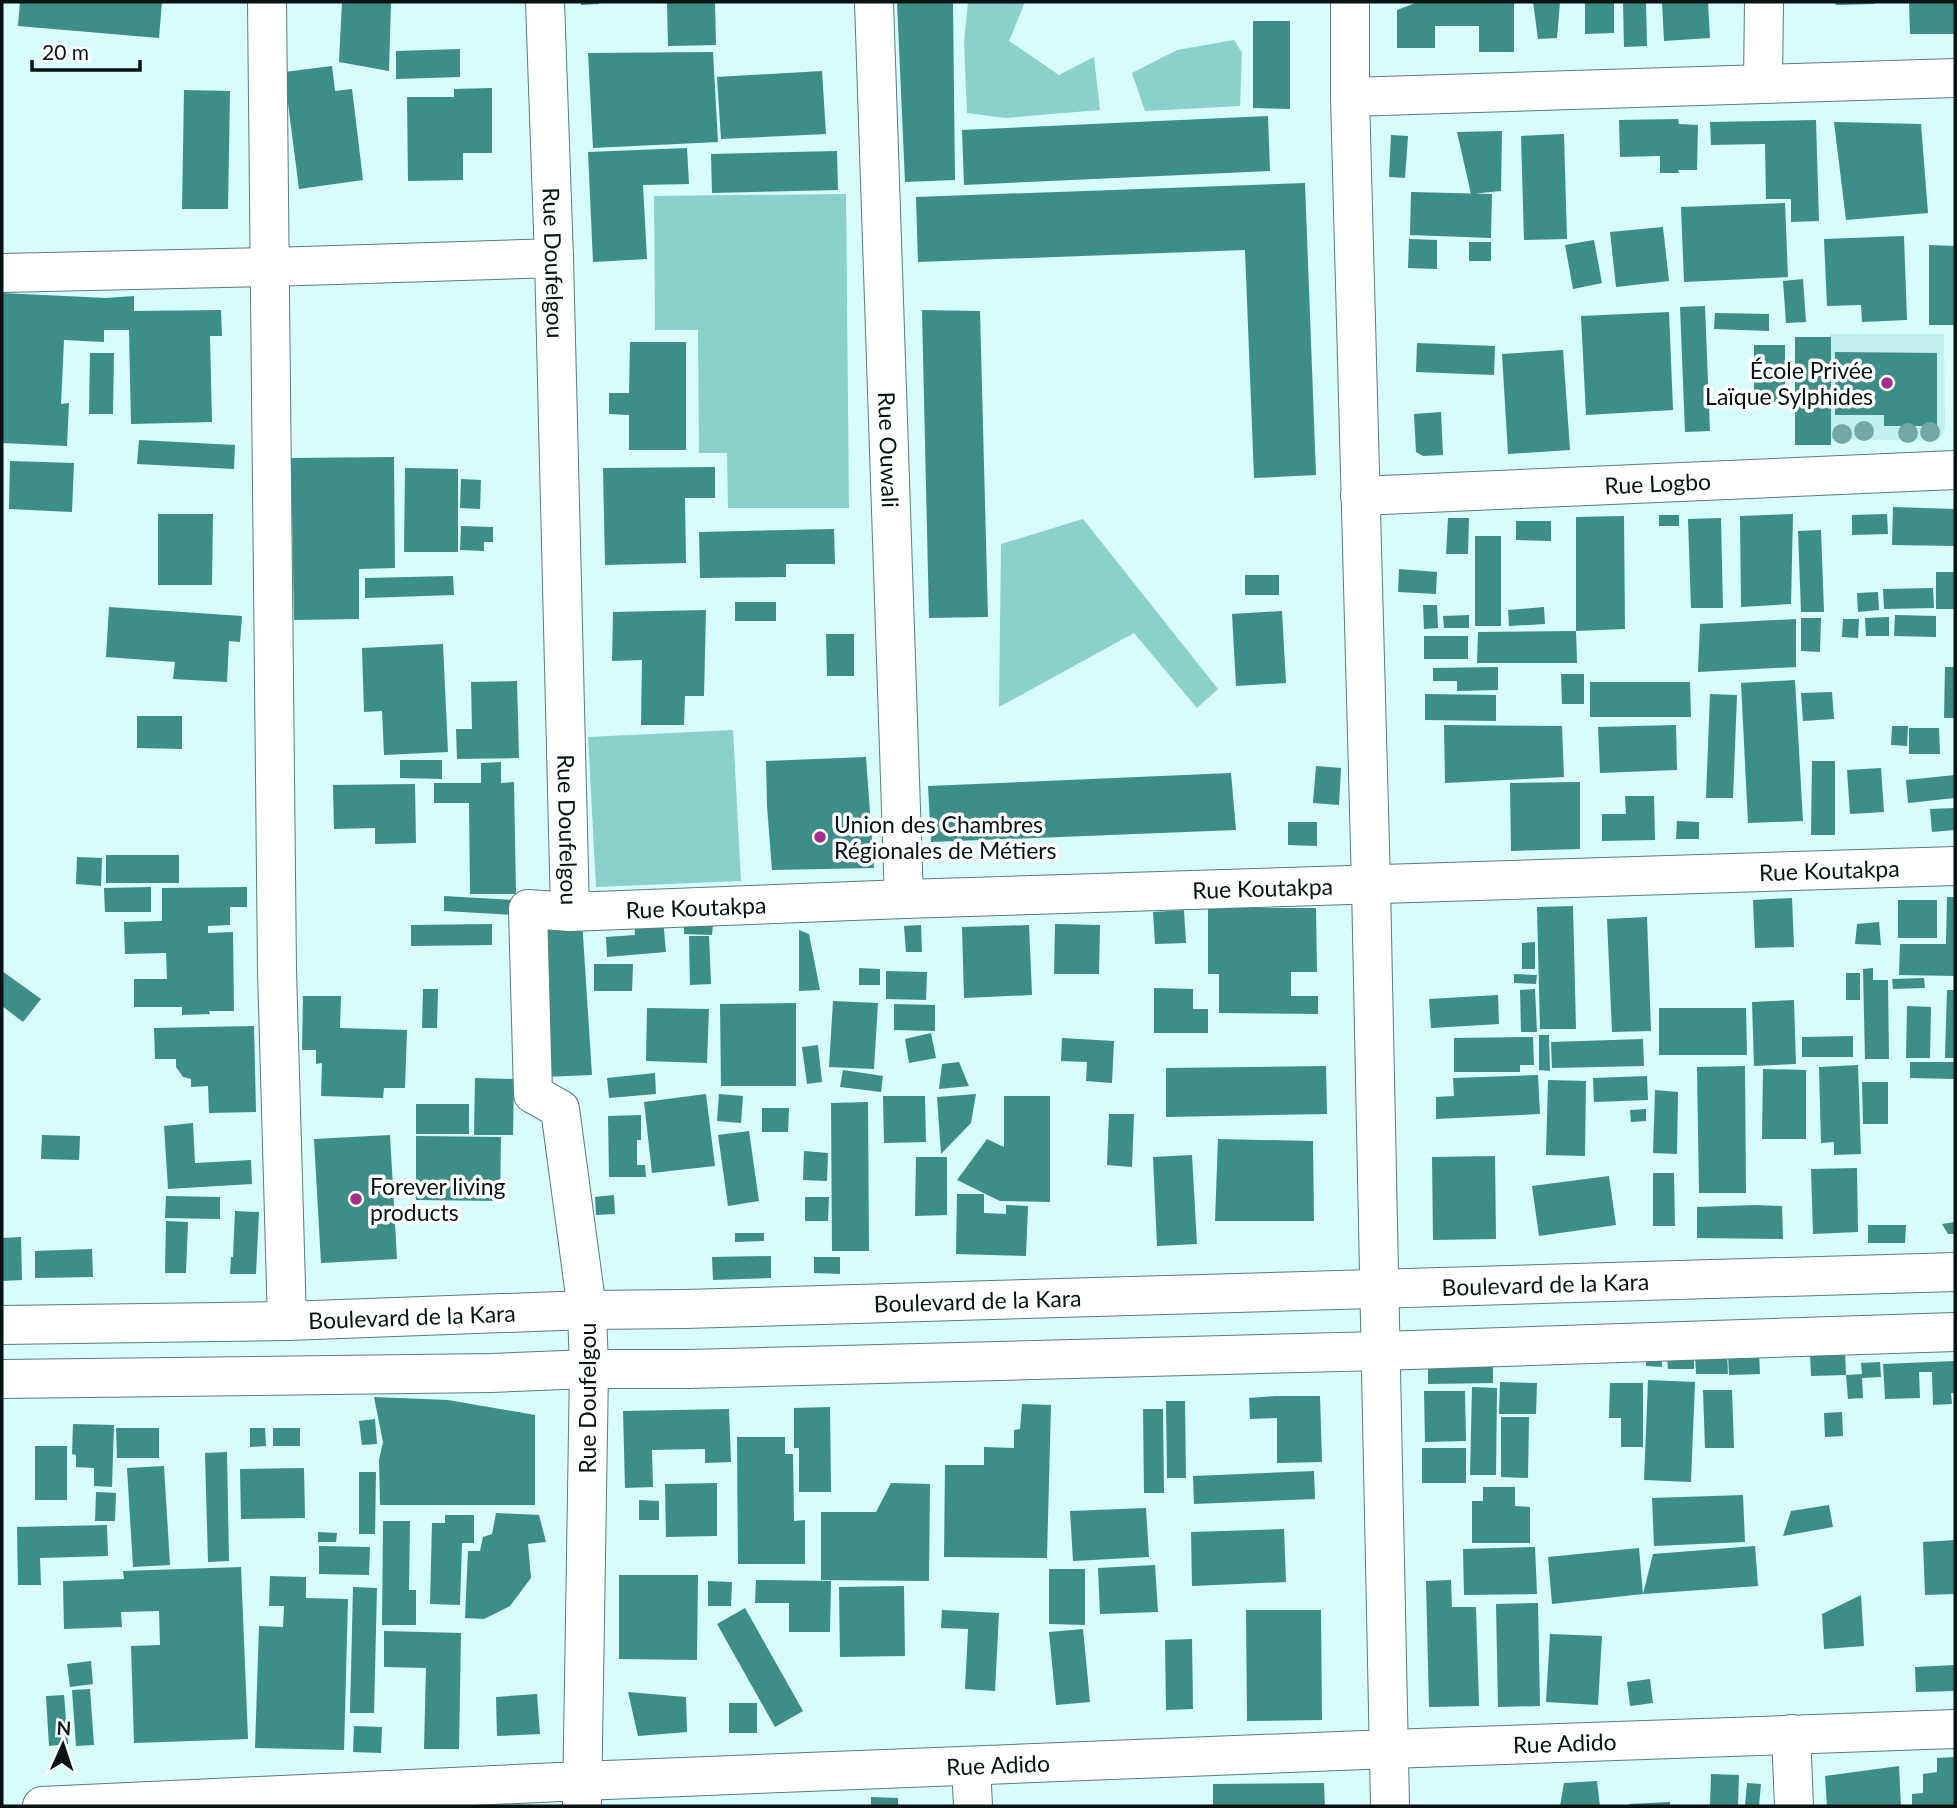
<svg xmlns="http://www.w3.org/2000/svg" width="1957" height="1808" viewBox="0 0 1957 1808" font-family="Lato,sans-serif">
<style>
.built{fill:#c1f0ed}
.green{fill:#8bd0ca}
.building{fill:#3d8d88}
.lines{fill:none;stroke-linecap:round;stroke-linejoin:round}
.minor-casing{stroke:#5a7c7a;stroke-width:40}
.secondary-casing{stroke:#5a7c7a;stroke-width:40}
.minor{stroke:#fff;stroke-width:38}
.secondary{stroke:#fff;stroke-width:38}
.tree{fill:#73a7a4}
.poi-dot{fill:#a52f87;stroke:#fff;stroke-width:2.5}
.labels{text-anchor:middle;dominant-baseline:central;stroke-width:7;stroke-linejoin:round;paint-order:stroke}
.street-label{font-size:23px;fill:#061312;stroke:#fff}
.poi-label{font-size:23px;fill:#061312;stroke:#fff;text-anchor:start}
</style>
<rect width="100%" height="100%" fill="#d7fcf9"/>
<path class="built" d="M1830,334H1944L1945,429L1938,441L1829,439Z"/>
<path class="green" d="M968,2H1025L1009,41L1059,75L1094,57L1100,110L1005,118L967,113L964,42Z
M1234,40L1242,53L1240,106L1145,111L1132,73L1177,50Z
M846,194L849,508H728L727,453H699L698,330H655L654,196Z
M1083,519L1218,689L1197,708L1134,633L999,707L1001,544Z
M733,730L741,881L596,887L588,737Z"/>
<path class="building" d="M20,2H162L159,38L18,26Z
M342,2H391L389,71L339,62Z
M581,2H599V4L581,5Z
M667,2H715L716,45L668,46Z
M897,2H953L955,180L905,182Z
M1418,2H1514V52H1479V26H1435V48H1397V10Z
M1533,2H1560L1557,38L1538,39Z
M1585,2H1614V33L1585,34Z
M1623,2H1646L1647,46L1624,47Z
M1662,2H1708L1710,38L1664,41Z
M1835,2H1873L1874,4L1836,5Z
M1909,2H1955V34H1910Z
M1253,21H1290V109L1253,108Z
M460,49V77L396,79V51Z
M713,52L718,142L593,148L588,53Z
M332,66L335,91L352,89L363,180L299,189L284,72Z
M822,71L826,134L721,139L717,77Z
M492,88V153H463V180L408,181L407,97H454V89Z
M184,90L230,91L228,209H182Z
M1268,116L1270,171L964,185L962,130Z
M1678,119L1679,124L1698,125L1697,170H1678L1679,173H1660V156L1620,157L1619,120Z
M1816,120L1819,221L1791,222V199H1766L1765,144L1711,145L1710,122Z
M1834,122L1921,124L1928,213L1846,220Z
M1502,131L1501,191L1471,194L1457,132Z
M1564,134L1567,239L1524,240L1521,136Z
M1391,135L1408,136L1405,178L1389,177Z
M687,148L689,184L643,185L647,259L593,262L588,152Z
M837,151L838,190L712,193L711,154Z
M1305,183L1316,475L1254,478L1245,250L918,262L916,197Z
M1411,192L1492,194L1491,238L1410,235Z
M1785,203L1788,277L1684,282L1681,207Z
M1663,227L1669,281L1616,287L1610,232Z
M1904,236L1907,320L1862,322L1861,305L1827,306L1824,239Z
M1409,239L1437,240V269L1408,268Z
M1594,240L1602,283L1573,289L1565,245Z
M1469,242H1491V261H1469Z
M1929,245L1955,246L1954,325H1929Z
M1803,279L1806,322L1786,323L1783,281Z
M2,293L106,298L134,296V311L221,310L222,336H210L212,422L131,424L129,330H104V342L64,340L61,404L69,403L67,446L2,443Z
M1705,306L1710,431L1685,432L1680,307Z
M922,310L980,311L988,617L929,618Z
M1669,312L1673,410L1586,415L1581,316Z
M1715,313L1769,314V331L1714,329Z
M1795,337H1831V445H1795Z
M630,342H686V450H629V415L609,414V393H629Z
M1417,343L1495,346L1494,375L1416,372Z
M1754,345H1785V402H1754Z
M1563,350L1570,450L1508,454L1502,354Z
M1835,352L1937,353V426H1884V415H1835Z
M90,353H114L113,414H89Z
M1441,412L1443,455L1423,456L1416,452L1414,414Z
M139,440L235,445L234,469L137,464Z
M394,457L395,568L359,569V619L294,620L291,458Z
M10,461L74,463L72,512L9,509Z
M715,467V498H685L686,563L605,565L603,468Z
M405,468L458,469V552H404Z
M461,479L481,480L480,509L460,508Z
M1893,507L1955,509V546L1892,545Z
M158,514H213L212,585H158Z
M1793,514L1791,604L1741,607L1740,516Z
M1887,514L1888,534L1852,535V515Z
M1659,515H1679V526H1659Z
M1624,516L1625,629L1576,631V517Z
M1448,518H1469L1468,554H1446Z
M1721,518L1723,608H1691L1688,519Z
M1516,521H1551V541L1516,540Z
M461,526L493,527V542H484V551L460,550Z
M834,529L835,564H786V577L700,578L699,532Z
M1821,530L1824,612H1801L1798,531Z
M1475,536H1501V626H1475Z
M1399,569L1437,572L1436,594L1398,592Z
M1936,572H1955V609H1936Z
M1245,575H1279V595H1245Z
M453,576L454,595L365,598V578Z
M1933,588L1934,608L1884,609L1883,589Z
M1878,592L1879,610L1858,612L1857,593Z
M735,602H776V621H735Z
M1423,605H1437L1438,628L1424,629Z
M109,607L242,616L240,642L229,641L227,682L173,679L175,662L106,657Z
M1544,607L1545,624L1509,626L1508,610Z
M706,610L704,696H685L684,725H641L642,660L612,661L613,612Z
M1282,611L1286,683L1236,686L1232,614Z
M1469,615V628H1444L1443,616Z
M1895,615L1936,616V637L1894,636Z
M1889,617V636H1866L1865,618Z
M1801,618H1821L1820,652L1801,651Z
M1796,619V667L1698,672L1700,624Z
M1843,619H1859L1858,638L1842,637Z
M1576,631L1577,663H1477L1478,632Z
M826,634H854V676H827Z
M1424,636H1468V659H1424Z
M443,644L448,752L384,755L382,711L364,712L362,648Z
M1498,667V690L1457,691V681H1433V668Z
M1945,667H1955V718H1944Z
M1561,674H1584V704H1562Z
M1795,680L1803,821L1748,823L1741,683Z
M517,681L519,758L457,759L456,729H472L471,682Z
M1590,682H1690L1691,717H1590Z
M1832,692L1834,719L1803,721L1801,693Z
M1425,694L1496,695V721L1425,720Z
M1710,694L1737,695L1733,798H1706Z
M137,716H182V749L137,748Z
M1444,725L1562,726L1564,777L1445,783Z
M1676,725L1677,770L1600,773L1598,727Z
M1892,726H1908L1907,746L1891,745Z
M1909,728H1939L1940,754H1909Z
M866,757L874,868L772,870L767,806L766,761Z
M400,760H442V779L400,778Z
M1812,761H1835V835H1811Z
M501,762V783L514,782L516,894H470L469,803H434V783H481V763Z
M1316,766L1341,768L1339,805L1313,803Z
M1881,768L1884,812L1850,814L1847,770Z
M1231,773L1236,830L931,842L928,786Z
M1955,775V798L1908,803L1906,780Z
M1580,782V849L1511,851L1510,783Z
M415,784L416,843L375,844V828L334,829L333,785Z
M1625,796H1654L1655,840L1602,841V814H1626Z
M1955,808V830L1932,832L1930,809Z
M1677,821L1699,822V839H1676Z
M1288,822H1317V846L1288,845Z
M106,855H179V883H106Z
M77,857L102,858L101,886L76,884Z
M151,887V912H105L104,888Z
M247,887V907H230V925L208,926V933L233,932L234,1011H209L210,1014L182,1015V1007H134V979H167L166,953L125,954L124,922L162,921V888Z
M444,896L515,900V915L444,911Z
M1947,897H1955V976L1899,975L1900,944H1946Z
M1792,898L1794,947L1755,948L1753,900Z
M1898,900H1937V938H1898Z
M1573,906L1576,1029H1540L1537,907Z
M1208,908H1316L1317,972H1291V996H1318V1014L1219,1013V974H1208Z
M1184,910L1186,943L1155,944L1153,912Z
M684,911L714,912L712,935L684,934Z
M1647,917L1651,1031L1612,1032L1607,919Z
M663,919L666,952L607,957L606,937L635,935L634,921Z
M582,920L592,1075L543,1077L534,923Z
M1879,922L1881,945L1855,944L1857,924Z
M492,924V945L411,946V925Z
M1055,924L1100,925L1099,974H1054Z
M921,925L922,952H906L904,926Z
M1029,925L1032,995L964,998L962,927Z
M799,930L809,934L820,990L799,991Z
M689,936H709L711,984L690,985Z
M1535,942V969H1522V943Z
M594,964H633L632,991H594Z
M859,968L880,969V985H859Z
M1873,968V980H1888L1889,1059H1865L1863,969Z
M2,971L41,999L23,1022L2,1006Z
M886,971L927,972L926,1000L886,999Z
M1846,973H1860V1000H1846Z
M1514,974L1537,975L1536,984L1514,983Z
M1924,978L1925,988L1893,989L1892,979Z
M1154,988L1193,989V1009H1208V1033H1154Z
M423,989H438L437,1028H422Z
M1535,989L1537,1032H1521L1520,990Z
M1947,990H1955V1058H1945Z
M1498,995L1499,1024L1431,1028L1429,999Z
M303,996H341L340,1028L407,1030L405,1088H384L383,1098L321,1096L322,1063L316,1064V1050H302Z
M1794,1000L1796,1064L1754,1066L1752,1002Z
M833,1001L878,1003L874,1069L829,1067Z
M796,1003V1086H721L720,1004Z
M894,1004L935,1005V1031L894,1030Z
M1907,1006L1931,1007L1930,1058H1906Z
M647,1008L709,1009L707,1063L646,1061Z
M1659,1008H1746L1747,1055H1659Z
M254,1026L256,1112L209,1113L208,1086L191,1087V1079L183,1077L176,1067V1059H155L154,1028Z
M931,1033L936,1058L909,1063L905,1039Z
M1539,1035H1549L1550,1071L1539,1070Z
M1853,1036V1057H1802V1037Z
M1533,1037L1534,1065H1520V1072H1454V1038Z
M1062,1038L1114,1041L1112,1083L1086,1081L1087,1062L1061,1061Z
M1643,1039L1644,1066L1552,1068L1551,1042Z
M818,1045L822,1082L807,1084L802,1047Z
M959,1062L969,1086L939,1089L942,1064Z
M1910,1062H1955V1079L1910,1078Z
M1858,1065L1861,1154L1834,1155V1142L1821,1143L1819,1067Z
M1326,1066L1327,1114L1166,1117V1068Z
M1745,1066L1746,1193H1699L1697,1067Z
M1763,1069L1806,1070V1139H1762Z
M843,1070L883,1076L881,1092L840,1087Z
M655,1073L656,1094L609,1098L607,1078Z
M1538,1075L1540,1114L1436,1119V1097L1454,1096L1453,1078Z
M1647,1076L1648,1100L1594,1102L1593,1078Z
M475,1078L514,1079L513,1135H474Z
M1548,1080L1586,1081L1585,1156L1546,1155Z
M1862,1082H1888V1124H1863Z
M1655,1090L1678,1092L1677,1154L1653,1153Z
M706,1094L715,1166L652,1173L644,1102Z
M719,1094L743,1096L741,1123L717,1121Z
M976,1094L971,1123L941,1154L937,1097Z
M883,1096H925L926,1142L884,1143Z
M1004,1096H1050V1202L1000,1201L957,1180L987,1139L1004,1147Z
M868,1102L869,1251H832L831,1103Z
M416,1104H469V1134H416Z
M762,1108H789L788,1132H762Z
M1646,1109V1121L1631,1122L1630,1110Z
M1109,1114H1134L1132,1167L1107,1165Z
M641,1115V1140H637V1165H645L646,1177H609L608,1116Z
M193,1123L195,1163L251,1160L252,1184L168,1189L164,1126Z
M749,1131L759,1201L728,1206L718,1135Z
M42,1135L80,1136L79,1160L41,1159Z
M390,1135L397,1259L321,1263L314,1139Z
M416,1136L501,1137L500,1201L416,1200Z
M1218,1139L1313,1141L1314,1221H1215Z
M804,1151L828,1153L827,1181L803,1180Z
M1192,1155L1197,1244L1157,1246L1153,1157Z
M1495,1156L1496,1239L1433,1240L1432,1157Z
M916,1157H947V1215L915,1216Z
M1857,1168L1858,1232L1813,1234L1811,1169Z
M1653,1173H1674L1675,1226H1653Z
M1609,1176L1616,1225L1539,1236L1532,1186Z
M957,1194H984V1213L1006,1214V1205L1028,1206L1026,1256L956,1254Z
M614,1195L615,1214L596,1215L595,1197Z
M166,1196L220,1197V1219L165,1218Z
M805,1197H829L828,1221H805Z
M1756,1205L1782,1206L1783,1239L1697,1238V1207Z
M235,1211L259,1212L256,1274H230L231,1257H233Z
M166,1221L188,1222L186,1273H165Z
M1955,1222V1234H1948L1942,1224Z
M1868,1225H1906L1905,1243H1868Z
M735,1233H764V1241L735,1242Z
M21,1237L22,1280L2,1281V1238Z
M92,1249L93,1277L35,1278V1251Z
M771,1256V1278L713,1280L712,1257Z
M814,1257H840V1274L814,1273Z
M1845,1351L1846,1375L1811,1376L1810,1353Z
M1759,1353L1760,1374L1729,1375L1728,1354Z
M1646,1354H1662V1367L1646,1366Z
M1727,1354L1728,1374H1696L1695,1355Z
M1694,1356V1369H1668L1667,1357Z
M1493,1361V1383L1428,1384V1362Z
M1955,1361V1393H1951L1952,1404L1933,1405L1932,1372H1919L1920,1398L1885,1399L1883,1364Z
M1880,1362L1881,1377L1862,1378L1863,1398L1848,1399L1846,1375L1862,1374L1861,1363Z
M1648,1380L1695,1382L1691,1482L1644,1480Z
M1500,1382L1537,1383L1536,1414H1499Z
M1610,1383H1643V1447H1621V1418H1609Z
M1472,1387L1497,1388L1496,1475H1470Z
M1703,1390H1732L1734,1448H1705Z
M1424,1391H1465L1466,1441L1425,1442Z
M1276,1396H1320L1322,1462L1277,1463V1418L1250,1419L1249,1398Z
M374,1397L448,1400L535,1415V1505H380L379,1460L383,1442Z
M1166,1401H1185L1186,1478H1167Z
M1022,1404L1051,1405L1047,1558L944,1557L945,1465H984V1447L1014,1448V1430L1020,1429Z
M830,1407L831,1492H799V1448H794V1408Z
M729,1409L731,1462L705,1463V1449L652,1450L653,1487L625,1488L623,1411Z
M1143,1409H1163L1164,1493H1144Z
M1842,1412L1843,1436L1825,1437L1824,1413Z
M1501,1417H1529L1528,1478L1501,1477Z
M375,1419L377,1444L362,1445L359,1421Z
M73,1424L114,1425L112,1487L94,1486V1468L76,1467V1455L72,1454Z
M116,1428H159V1458H117Z
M250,1428H265L266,1446L250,1447Z
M273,1428H300V1446H273Z
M737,1437H785V1454H793L794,1521L805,1520V1564H738Z
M35,1446H67V1500H35Z
M1422,1448H1466V1483H1422Z
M227,1452L229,1561L208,1562L205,1453Z
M164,1466L170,1565L133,1567L127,1468Z
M304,1468L305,1518L241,1519L240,1469Z
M1314,1471L1315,1499L1194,1504L1193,1476Z
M359,1472H376L375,1534H359Z
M717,1483V1536L666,1537L665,1484Z
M891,1483L930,1484L929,1581L821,1580V1512H876Z
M1483,1487H1515V1506L1530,1507V1543H1472V1501H1483Z
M96,1492L116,1493L115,1521H95Z
M1743,1495L1745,1542L1654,1546L1652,1498Z
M639,1500L659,1501V1520H639Z
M1829,1505L1833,1527L1783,1536L1791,1511Z
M1146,1508L1149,1557L1073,1561L1070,1511Z
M496,1513L539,1515L546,1542L528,1544L531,1578L510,1606L484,1619L465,1618L468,1551H480L483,1537L492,1534Z
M445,1515H474V1543H462L460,1605L430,1604L432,1523H445Z
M383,1521H410L409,1590H416V1625H382Z
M107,1525L108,1556L40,1558L41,1585H18L17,1527Z
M1284,1529L1286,1582L1192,1586L1191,1532Z
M318,1532L337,1533L336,1542H318Z
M1955,1540V1594L1925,1595L1923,1542Z
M319,1546L370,1547L369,1575L319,1574Z
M1755,1546L1758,1586L1643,1594L1653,1554Z
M1535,1547L1537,1594L1464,1595L1463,1549Z
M1639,1548L1643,1594L1552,1604L1548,1557Z
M1155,1565L1158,1612L1100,1614L1098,1568Z
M241,1567L248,1739L134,1743L131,1646L160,1645L159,1611L121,1612L122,1627L64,1629L63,1581L124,1579L123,1571Z
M1049,1569H1085V1625L1049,1624Z
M619,1575H698L697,1660L619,1659Z
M270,1576L306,1577V1598L348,1599L344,1750L255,1748L259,1626L283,1627L284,1606H269Z
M756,1580L831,1581L830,1632H789V1603H755Z
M1451,1580L1452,1607H1476L1479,1706L1429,1707L1426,1581Z
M708,1581L732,1582L731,1606H708Z
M904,1586L905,1656L840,1657L839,1587Z
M353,1587L377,1588L374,1713H350Z
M1861,1595L1864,1646L1824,1649L1822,1614Z
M1538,1603L1540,1706L1498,1707L1496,1604Z
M745,1608L803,1711L775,1727L717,1624Z
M942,1610L999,1613L995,1691L965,1689L968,1629L941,1628Z
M1246,1610H1321L1322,1720L1247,1721Z
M1083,1629L1090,1702L1056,1705L1049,1632Z
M384,1631L461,1633L459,1749H424L426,1668L384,1667Z
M1550,1634L1602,1636L1598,1705L1546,1702Z
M1192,1639L1193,1709L1166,1710L1165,1640Z
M91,1661L93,1684L70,1687L67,1664Z
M1955,1665V1691L1916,1692L1915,1667Z
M1650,1679L1653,1703L1630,1706L1627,1682Z
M90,1689L94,1745L76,1746L72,1690Z
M628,1692L686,1697L687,1732L638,1736Z
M537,1694L540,1734L497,1736L496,1697Z
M64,1695L68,1744L49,1746L46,1696Z
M729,1703H757V1733H729Z
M354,1726L382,1727L381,1753L353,1752Z
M1955,1757V1806H1912V1794L1923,1793V1774L1937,1772V1758Z
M1899,1766L1901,1806H1827L1825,1776Z
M1711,1774L1739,1775L1738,1806H1710Z
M1597,1781L1600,1806H1560L1564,1783Z
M1324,1783L1325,1806H1213V1784Z
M1747,1783L1761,1784L1759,1806H1745Z
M871,1797L898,1798V1806H871Z
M1670,1802V1806H1629V1804Z"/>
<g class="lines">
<defs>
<g id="minor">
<path d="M267,2L277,970L287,1321"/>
<path id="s1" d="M545,2L554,258L570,912L528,909L533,1094L560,1109L587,1310L589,1369L582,1806"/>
<path id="s2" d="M874,2L904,899"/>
<path d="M1350,2V97L1371,885L1390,1806"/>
<path d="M1763,83L1764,2"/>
<path d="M1350,97L1955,78"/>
<path d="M2,273L271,267L554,258"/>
<path id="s3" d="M1360,496L1955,470"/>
<path id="s4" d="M570,912L904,899L1955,866"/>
<path d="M1791,1734L1794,1806"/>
<path d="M971,1766L973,1806"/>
<path id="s5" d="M42,1806L581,1781L1389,1749L1955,1729"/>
</g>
<g id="secondary">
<path id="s6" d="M2,1325L287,1321L587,1310L685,1309L1955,1272"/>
<path d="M2,1379L491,1373L589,1369H687L1380,1351L1955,1332"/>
</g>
</defs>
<use href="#minor" class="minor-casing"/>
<use href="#secondary" class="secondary-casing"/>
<use href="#minor" class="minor"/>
<use href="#secondary" class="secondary"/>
</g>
<g class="tree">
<circle cx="1864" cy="431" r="10"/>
<circle cx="1930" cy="432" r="10"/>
<circle cx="1908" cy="433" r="10"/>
<circle cx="1842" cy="434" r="10"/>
</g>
<g class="poi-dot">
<circle cx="1887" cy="383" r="7"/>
<circle cx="820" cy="837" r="7"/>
<circle cx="356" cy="1199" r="7"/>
</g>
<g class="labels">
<g class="street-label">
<text stroke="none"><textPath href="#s1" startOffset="261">Rue Doufelgou</textPath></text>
<text stroke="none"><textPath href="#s2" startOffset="448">Rue Ouwali</textPath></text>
<text stroke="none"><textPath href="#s3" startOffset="298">Rue Logbo</textPath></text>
<text stroke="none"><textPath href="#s1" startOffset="828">Rue Doufelgou</textPath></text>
<text stroke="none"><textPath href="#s4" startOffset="1260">Rue Koutakpa</textPath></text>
<text stroke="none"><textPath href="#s4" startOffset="693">Rue Koutakpa</textPath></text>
<text stroke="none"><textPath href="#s4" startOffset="126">Rue Koutakpa</textPath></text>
<text stroke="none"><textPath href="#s6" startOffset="1544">Boulevard de la Kara</textPath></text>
<text stroke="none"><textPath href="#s6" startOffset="976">Boulevard de la Kara</textPath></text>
<text stroke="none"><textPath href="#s6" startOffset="410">Boulevard de la Kara</textPath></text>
<text transform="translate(587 1398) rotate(-90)">Rue Doufelgou</text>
<text stroke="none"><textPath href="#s5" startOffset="1524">Rue Adido</textPath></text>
<text stroke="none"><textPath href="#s5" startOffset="957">Rue Adido</textPath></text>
</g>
<g class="poi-label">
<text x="1873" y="370" text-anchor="end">École Privée<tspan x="1873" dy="26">Laïque Sylphides</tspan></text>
<text x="834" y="824">Union des Chambres<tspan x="834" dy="26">Régionales de Métiers</tspan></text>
<text x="370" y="1186">Forever living<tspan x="370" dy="26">products</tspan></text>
</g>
</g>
<rect width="1957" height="1808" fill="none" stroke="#061312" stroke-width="7"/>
<g transform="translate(63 1745) rotate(3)" stroke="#ffffff" stroke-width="5" paint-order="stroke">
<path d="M0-5L12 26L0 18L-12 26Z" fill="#061312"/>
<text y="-10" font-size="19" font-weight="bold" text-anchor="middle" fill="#061312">N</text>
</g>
<path d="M32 60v10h108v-10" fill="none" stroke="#061312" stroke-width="3.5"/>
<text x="42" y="60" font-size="21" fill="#061312" stroke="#ffffff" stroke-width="5" paint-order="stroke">20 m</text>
</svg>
